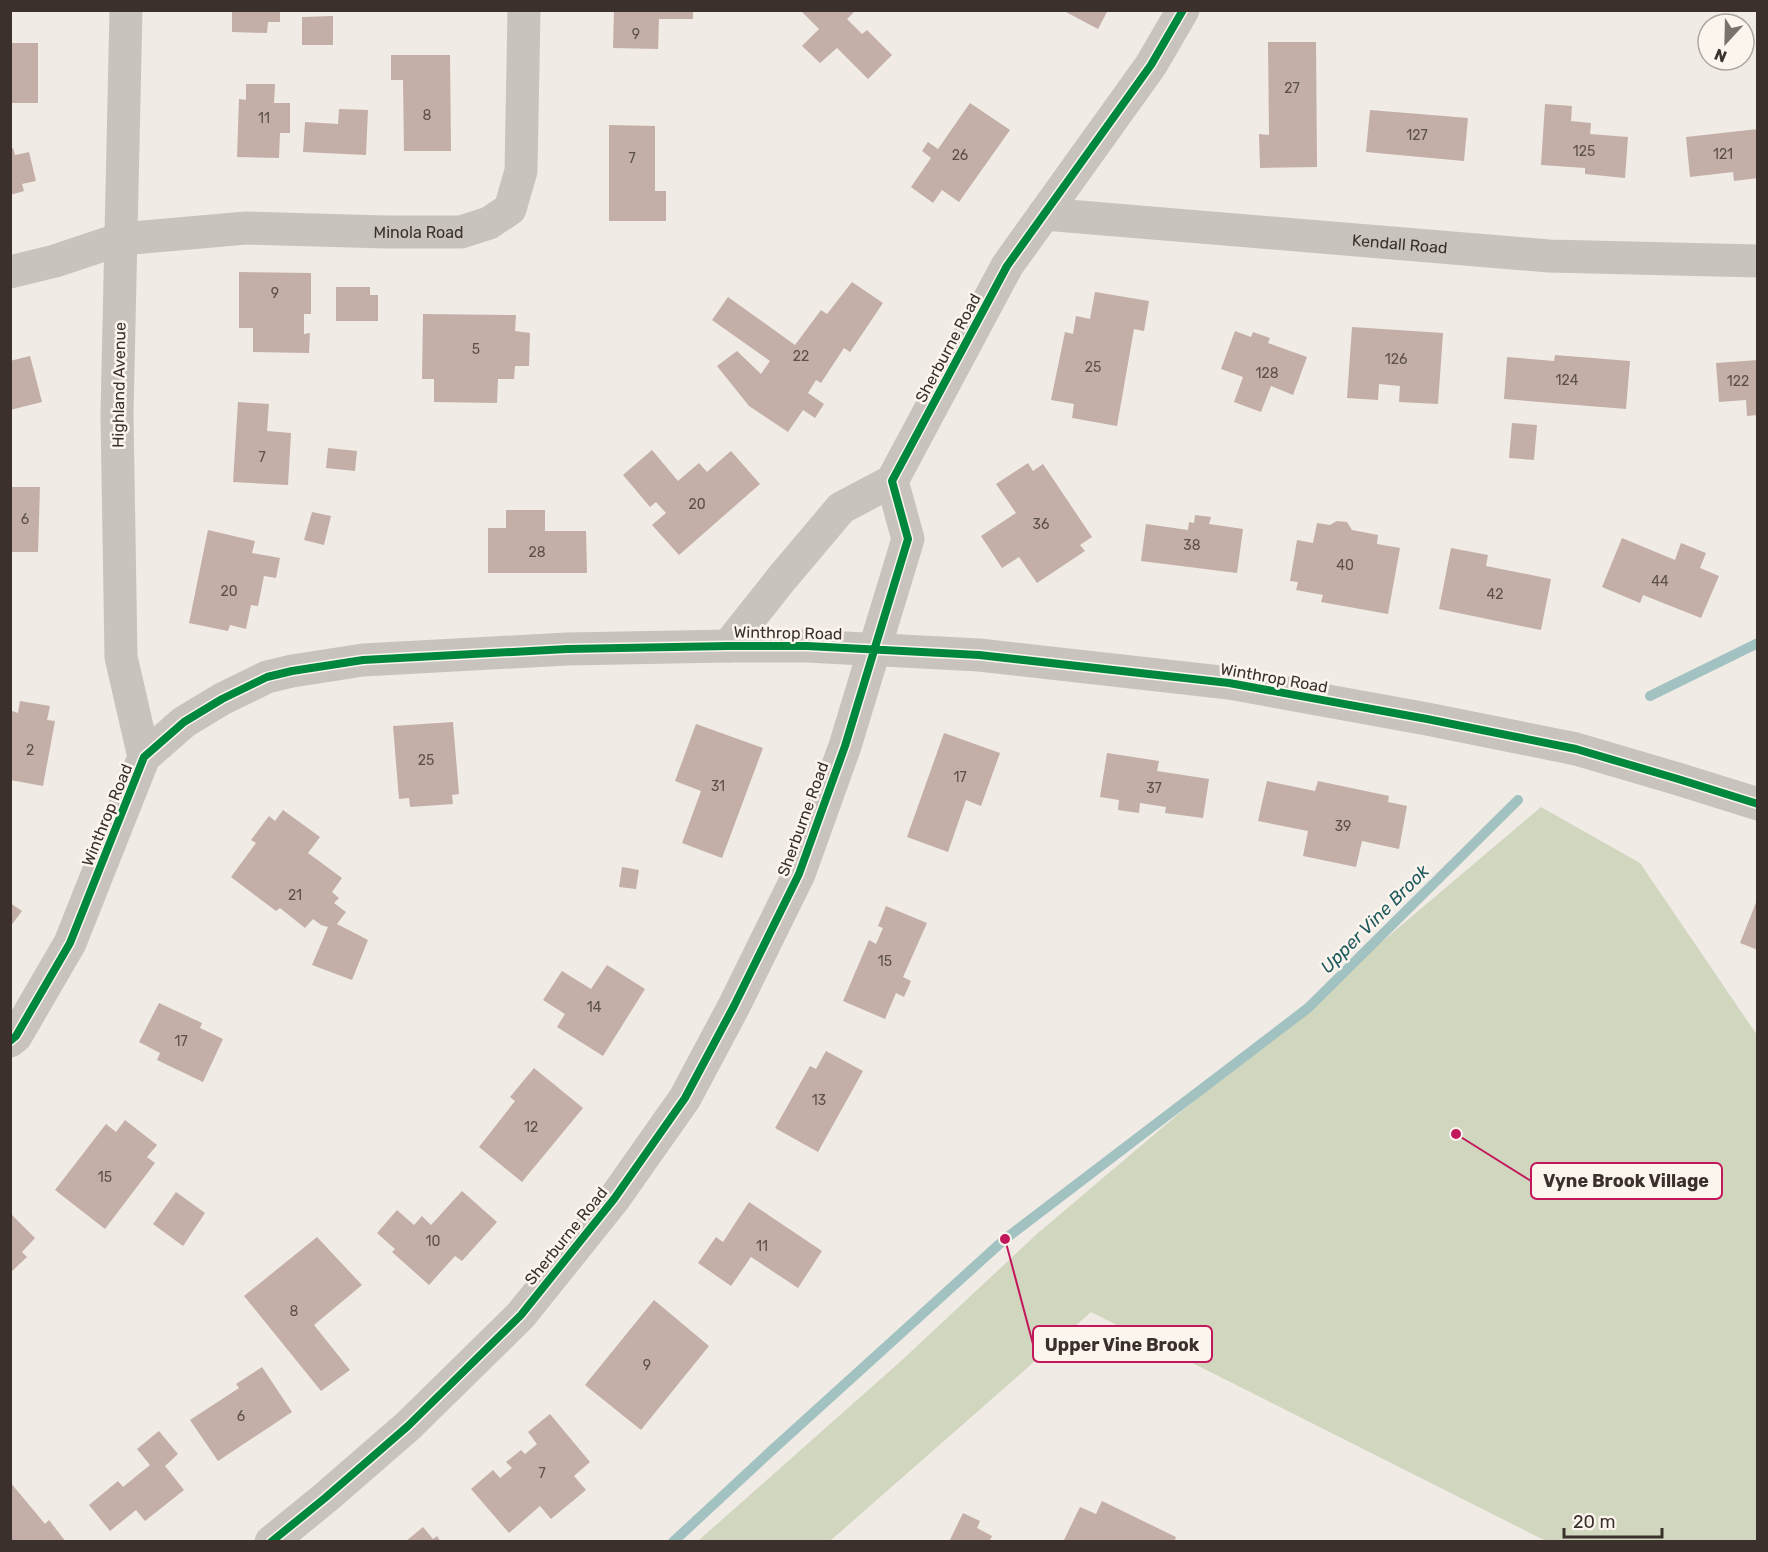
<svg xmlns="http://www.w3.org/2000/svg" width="1768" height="1552" viewBox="0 0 1768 1552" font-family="Rubik,sans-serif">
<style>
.green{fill:#d1d6bf}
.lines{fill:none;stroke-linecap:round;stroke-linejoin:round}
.stream{stroke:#a1c2c1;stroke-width:10}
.building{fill:#c3afa7}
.street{stroke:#c9c3be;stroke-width:33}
.cycleway-casing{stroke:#fbf5ee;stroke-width:11}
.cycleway{stroke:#00873e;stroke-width:8}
.labels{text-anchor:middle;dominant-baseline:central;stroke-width:5;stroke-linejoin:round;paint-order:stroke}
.number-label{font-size:14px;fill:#5d504a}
.street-label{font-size:16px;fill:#3b302b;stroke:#fbf5ee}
.water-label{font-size:18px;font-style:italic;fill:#1f5a5e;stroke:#fbf5ee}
.leader{fill:none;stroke:#c2185b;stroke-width:2}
.callout-dot{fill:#c2185b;stroke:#fbf5ee;stroke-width:2}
.callout{fill:#fbf5ee;stroke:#c2185b;stroke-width:2}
.callout-label{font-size:18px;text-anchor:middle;font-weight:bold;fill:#3b302b}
</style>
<rect width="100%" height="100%" fill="#f0ebe5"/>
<path class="green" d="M1541,807L1640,863L1757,1035V1541H1546L1091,1312L830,1541H698L901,1361L1038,1233Z"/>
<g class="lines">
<path class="stream" d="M1650,696L1758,643
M673,1542L770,1452L1005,1239L1308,1008L1518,800"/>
</g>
<path class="building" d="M232,10H280V22H268L267,33L232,32Z
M614,10H693V19H659L658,49L613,48Z
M800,10H856L847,19L862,34L867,30L892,55L868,79L837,48L820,63L802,46L819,29Z
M1062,10H1108L1098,29Z
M333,16V45H302V17Z
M1268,42H1316L1317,167L1260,168L1259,134L1269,135Z
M10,43H38V103H10Z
M391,55H450L451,151H404L403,80H391Z
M246,84H275L274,103H290V133H280L279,158L237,157L239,99L246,100Z
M970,103L1010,130L959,202L942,190L933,203L911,187L931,158L922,151L928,142L938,149Z
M1545,104L1572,106L1571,121L1591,123L1590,134L1628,137L1625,178L1585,174V168L1541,165Z
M339,109L368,110L366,155L303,152L305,122L338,124Z
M1370,110L1468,118L1464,161L1366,152Z
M609,125L655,126V191H666V221H609Z
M1758,129V178L1734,181L1733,172L1690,177L1686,137Z
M13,148L15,155L29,152L36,181L22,184L24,191L10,195V149Z
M239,272L311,273V314H304V334L310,333L309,353L253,352V328H239Z
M852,282L883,303L850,352L844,348L821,383L816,380L808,393L824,404L815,418L803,410L788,432L749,406L717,366L737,351L761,374L770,361L712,320L728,297L795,345L821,310L827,314Z
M336,287H370V295H378V321H336Z
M1095,292L1149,301L1144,331L1134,329L1117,426L1072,418L1074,404L1051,400L1065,332L1073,334L1076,316L1090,319Z
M423,314L516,315L515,331L530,333L529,366H515L514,379H498L497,403L434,402V379H422Z
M1352,327L1443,333L1438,404L1399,402L1400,386L1379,384L1378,400L1347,398Z
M1235,331L1251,337L1253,332L1270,338L1268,343L1307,357L1293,395L1271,386L1261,412L1234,402L1243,377L1221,369Z
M1555,355L1630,361L1626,409L1504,399L1507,357L1554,361Z
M30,356L42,402L10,410V361Z
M1758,360V415L1747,416L1746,400L1719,402L1716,363Z
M238,402L269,404L267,431L291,433L288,485L233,482Z
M1512,423L1537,425L1534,460L1509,458Z
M328,448L357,451L355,471L326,468Z
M652,450L678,481L699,463L707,472L731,451L760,484L679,555L652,525L666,513L656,502L650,507L623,475Z
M1028,463L1033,471L1043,464L1092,537L1080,545L1085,551L1037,583L1019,557L1002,568L981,536L1016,513L996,484Z
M10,487H40L38,552H10Z
M506,510H545V531H586L587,573H488V528H506Z
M312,512L331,516L324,545L304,540Z
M1195,515L1211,517L1209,524L1243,529L1237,573L1141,561L1146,524L1188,530L1189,522L1194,523Z
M1337,521L1347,522L1352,530L1378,535L1377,544L1400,548L1388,614L1321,602L1323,595L1296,590L1298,582L1290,581L1297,540L1313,543L1317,523L1330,525Z
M208,530L255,541L252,553L280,558L276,578L264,576L258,606L251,605L246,629L230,625L228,631L189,623Z
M1622,538L1675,560L1681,543L1706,553L1700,568L1719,576L1701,618L1643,595L1640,603L1602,587Z
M1451,548L1488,555L1486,566L1551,579L1541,630L1439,609Z
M20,701L50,706L47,720L55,721L43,786L10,780V717L12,711L18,713Z
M453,722L459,794L452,795L453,804L410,807L409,798L399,799L393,726Z
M696,724L763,748L722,858L682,843L701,791L675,781Z
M944,733L1000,753L981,806L966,800L948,852L907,837Z
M1107,753L1159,761L1157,771L1209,779L1203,818L1165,813L1166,807L1140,803L1139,813L1118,810L1119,800L1100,797Z
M1267,781L1315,791L1318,781L1389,796L1388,802L1407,806L1399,849L1362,841L1356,867L1303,856L1308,831L1258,821Z
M283,810L320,837L308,853L342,878L332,892L339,898L334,903L346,912L337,924L368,940L352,980L312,965L328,927L321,925L313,919L305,928L280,908L276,911L231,877L256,843L251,840L269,816L275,821Z
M622,867L639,870L636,889L619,887Z
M1757,900H1758V950L1740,943Z
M10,903L22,911L10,927Z
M886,906L927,923L903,977L911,981L904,997L896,993L885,1019L843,1001L869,940L876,944L883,928L878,926Z
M607,965L645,989L603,1056L557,1027L565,1014L543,1000L562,971L591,989Z
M159,1003L202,1023L200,1028L223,1039L203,1082L157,1060L160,1053L139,1042Z
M826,1051L863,1071L818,1152L775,1128L810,1066L816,1069Z
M534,1068L583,1108L522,1182L479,1147L515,1101L510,1097Z
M125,1120L157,1145L147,1157L155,1163L105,1229L55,1190L106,1124L116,1132Z
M462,1191L497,1222L462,1261L455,1256L429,1285L392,1252L395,1249L377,1233L397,1210L414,1225L422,1216L431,1225Z
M176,1192L205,1213L183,1246L153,1224Z
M749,1202L822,1251L798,1288L751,1257L731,1286L698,1263L716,1237L723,1242Z
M10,1213L35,1238L22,1252L27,1257L10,1273Z
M317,1237L362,1285L314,1325L350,1370L321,1391L244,1296Z
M654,1300L709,1346L641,1430L585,1385Z
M262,1367L292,1412L218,1461L190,1420L239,1388L236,1384Z
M550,1414L590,1462L574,1476L586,1490L551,1519L540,1506L509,1533L471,1489L493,1470L500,1478L512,1468L506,1462L521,1450L525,1454L537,1444L528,1432Z
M159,1431L178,1454L165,1466L184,1490L145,1521L136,1510L110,1531L89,1505L118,1481L123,1487L150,1465L137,1449Z
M10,1482L45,1524L49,1520L66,1542H10Z
M1102,1501L1176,1537L1174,1542H1063L1080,1507L1096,1514Z
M963,1513L980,1521L977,1528L992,1536L989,1542H949Z
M423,1527L433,1539L437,1536L441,1542H405Z"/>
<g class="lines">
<g class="street">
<path d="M126,10L117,414L121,657L144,757"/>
<path id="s1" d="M1044,214L1549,256L1758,261"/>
<path id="s2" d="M10,272L55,261L121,239L246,228L386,232H461L489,223L510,209L521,171L524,10"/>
<path d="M728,646L782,578L841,508L892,481"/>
<path d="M10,1041L16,1036L70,943L144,757L184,722L222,699L267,677L292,671L363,660L567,649L728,646H807L979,655L1229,683L1427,719L1576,749L1678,779L1758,804"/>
<path d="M271,1542L325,1498L408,1426L521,1315L614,1199L685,1098L734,1006L799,874L845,746L908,539L892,481L1007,266L1151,65L1183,10"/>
</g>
<defs>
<path id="cycleway" d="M10,1041L16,1036L70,943L144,757L184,722L222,699L267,677L292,671L363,660L567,649L728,646H807L979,655L1229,683L1427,719L1576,749L1678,779L1758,804
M271,1542L325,1498L408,1426L521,1315L614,1199L685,1098L734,1006L799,874L845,746L908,539L892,481L1007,266L1151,65L1183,10"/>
</defs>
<use href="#cycleway" class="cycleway-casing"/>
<use href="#cycleway" class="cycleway"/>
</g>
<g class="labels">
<g class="number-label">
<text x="636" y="34">9</text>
<text x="1292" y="88">27</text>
<text x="427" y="115">8</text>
<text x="264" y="118">11</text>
<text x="1417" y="135">127</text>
<text x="1584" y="151">125</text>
<text x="1723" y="154">121</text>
<text x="960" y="155">26</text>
<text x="632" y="158">7</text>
<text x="275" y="293">9</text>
<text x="476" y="349">5</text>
<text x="801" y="356">22</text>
<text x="1396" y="359">126</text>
<text x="1093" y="367">25</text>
<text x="1267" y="373">128</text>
<text x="1567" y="380">124</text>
<text x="1738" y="381">122</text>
<text x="262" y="457">7</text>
<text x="697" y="504">20</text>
<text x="25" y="519">6</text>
<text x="1041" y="524">36</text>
<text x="1192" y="545">38</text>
<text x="537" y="552">28</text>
<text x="1345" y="565">40</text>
<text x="1660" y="581">44</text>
<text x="229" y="591">20</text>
<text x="1495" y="594">42</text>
<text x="30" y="750">2</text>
<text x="426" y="760">25</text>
<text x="960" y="777">17</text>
<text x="718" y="786">31</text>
<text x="1154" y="788">37</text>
<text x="1343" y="826">39</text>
<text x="295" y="895">21</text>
<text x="885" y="961">15</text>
<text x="594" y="1007">14</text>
<text x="181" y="1041">17</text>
<text x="819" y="1100">13</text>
<text x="531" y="1127">12</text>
<text x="105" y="1177">15</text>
<text x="433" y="1241">10</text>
<text x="762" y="1246">11</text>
<text x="294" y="1311">8</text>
<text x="647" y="1365">9</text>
<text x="241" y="1416">6</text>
<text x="542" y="1473">7</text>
</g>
<g class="street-label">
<text stroke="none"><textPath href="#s2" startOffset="414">Minola Road</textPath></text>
<text stroke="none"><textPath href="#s1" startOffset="357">Kendall Road</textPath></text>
<text transform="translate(948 348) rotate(-62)">Sherburne Road</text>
<text transform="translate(119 385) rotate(-89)">Highland Avenue</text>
<text transform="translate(788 633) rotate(1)">Winthrop Road</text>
<text transform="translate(1274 678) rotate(10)">Winthrop Road</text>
<text transform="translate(107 815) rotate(-68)">Winthrop Road</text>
<text transform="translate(803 819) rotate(-70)">Sherburne Road</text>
<text transform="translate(566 1236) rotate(-51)">Sherburne Road</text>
</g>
<g class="water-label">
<text transform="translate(1375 919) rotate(-45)">Upper Vine Brook</text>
</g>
</g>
<path class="leader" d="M1456 1134L1531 1181M1005 1239L1033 1344"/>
<g class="callout-dot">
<circle cx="1456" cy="1134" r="6"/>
<circle cx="1005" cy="1239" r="6"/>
</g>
<g class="callout">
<rect x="1531" y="1163" width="191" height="36" rx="6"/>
<rect x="1033" y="1326" width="179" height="36" rx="6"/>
</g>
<g class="callout-label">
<text x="1626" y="1187">Vyne Brook Village</text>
<text x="1122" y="1351">Upper Vine Brook</text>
</g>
<rect width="1768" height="1552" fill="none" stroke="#3b302b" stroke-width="24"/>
<g transform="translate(1726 42) rotate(202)"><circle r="28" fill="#fbf5ee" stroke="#aea6a0" stroke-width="1.5"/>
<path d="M0-4.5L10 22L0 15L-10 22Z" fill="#7a716c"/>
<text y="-9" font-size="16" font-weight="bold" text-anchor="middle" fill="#3b302b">N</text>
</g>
<path d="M1564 1528v9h98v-9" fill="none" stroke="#3b302b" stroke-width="3"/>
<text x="1573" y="1528" font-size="18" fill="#3b302b" stroke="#fbf5ee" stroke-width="4.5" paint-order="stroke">20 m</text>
</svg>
